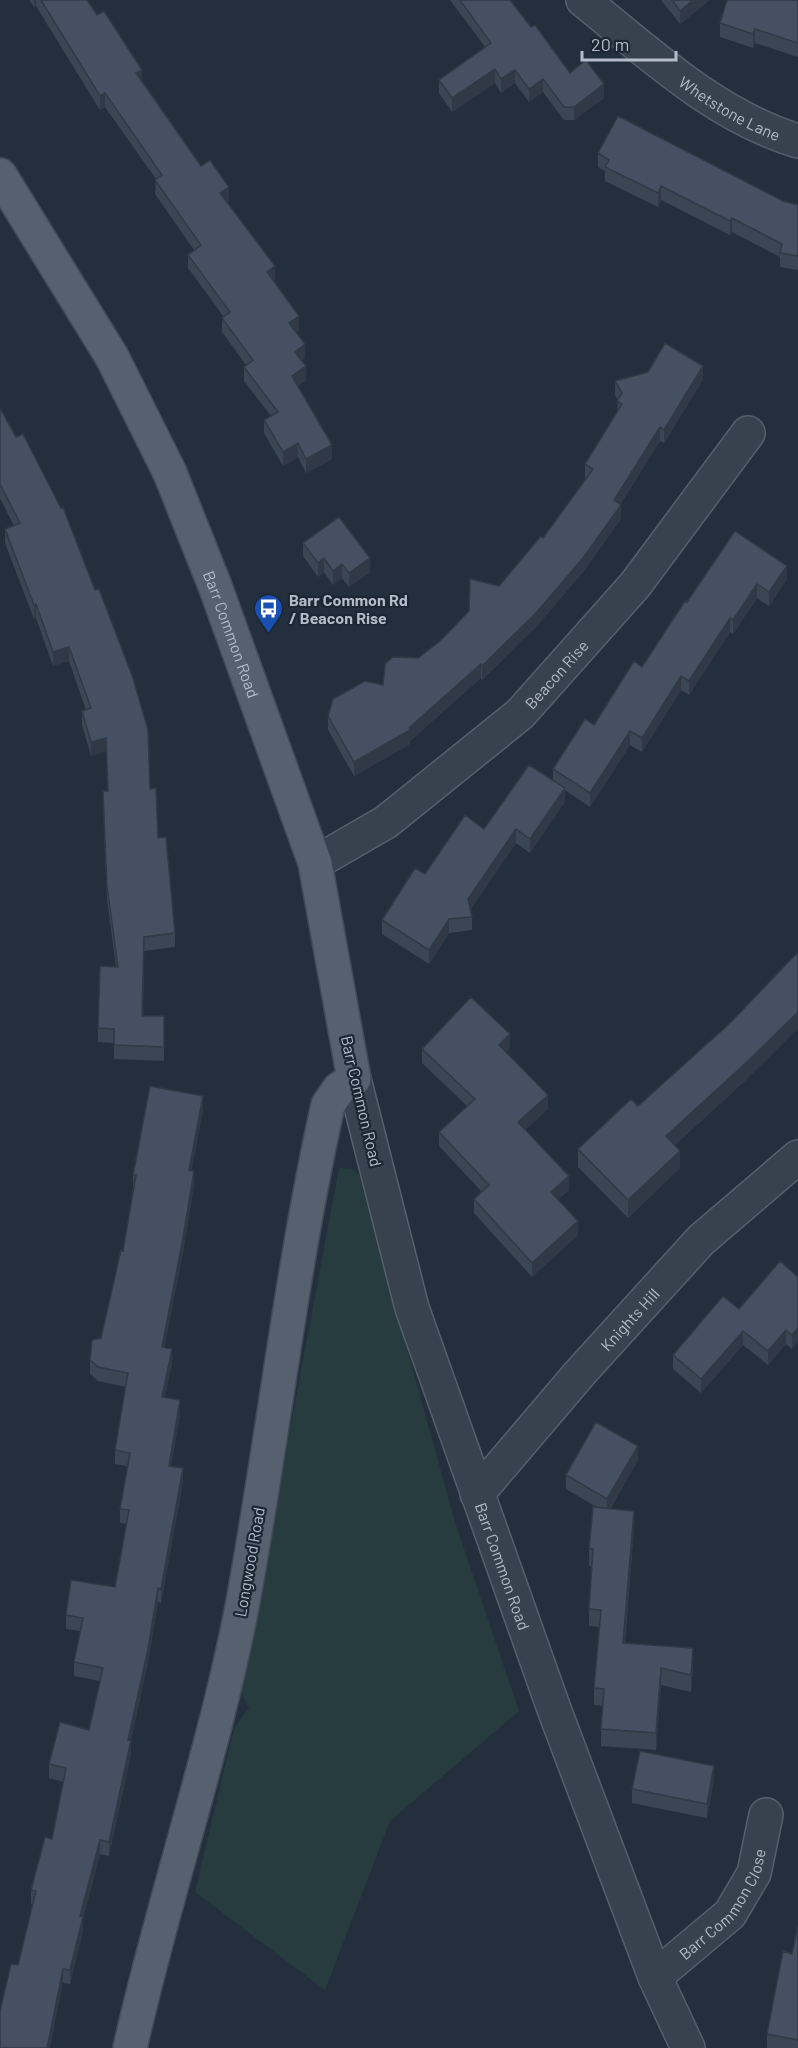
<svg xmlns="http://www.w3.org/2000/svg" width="798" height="2048" viewBox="0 0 798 2048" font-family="Barlow,sans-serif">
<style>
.green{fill:#263c3f}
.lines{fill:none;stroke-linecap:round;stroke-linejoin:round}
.minor-casing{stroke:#565f6c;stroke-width:36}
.major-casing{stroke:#414a57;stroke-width:36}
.minor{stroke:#38414e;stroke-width:33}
.major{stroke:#56606e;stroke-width:33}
.wall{fill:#3b4654}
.shaded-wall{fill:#303945}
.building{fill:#455162;stroke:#303945;stroke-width:1.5}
.labels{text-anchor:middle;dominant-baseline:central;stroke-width:4.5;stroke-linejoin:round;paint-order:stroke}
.street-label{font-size:16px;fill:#b4bcc9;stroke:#1d2633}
.poi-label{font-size:16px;font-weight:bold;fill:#b4bcc9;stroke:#1d2633;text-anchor:start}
</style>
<rect width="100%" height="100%" fill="#242f3e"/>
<path class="green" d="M339,1168L352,1169L359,1175L455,1522L519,1711L390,1821L325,1990L195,1892L234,1728L249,1708L241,1692Z"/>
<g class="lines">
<defs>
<g id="minor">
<path id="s1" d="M583,0C649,53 715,116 798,141"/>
<path id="s2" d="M315,863L386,822L520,714L635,585L748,433"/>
<path id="s3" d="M354,1079L412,1308L554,1709L655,1977L688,2048"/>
<path id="s4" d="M477,1494L580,1373L701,1240L798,1157"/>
<path id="s5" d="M655,1977L730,1914L754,1873L766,1815"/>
</g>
<g id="major">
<path id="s6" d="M0,175L112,357L170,473L215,586L315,863L354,1079L339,1089L328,1105C291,1271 273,1440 242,1607C213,1756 163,1900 130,2048"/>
</g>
</defs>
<use href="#minor" class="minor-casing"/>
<use href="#major" class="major-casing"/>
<use href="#minor" class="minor"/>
<use href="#major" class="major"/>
</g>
<path class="wall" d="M29,0H87L201,166L229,201L227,202L275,280L274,281L299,330L296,332L305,358L302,360L306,380L298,386L332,459L306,473L298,457L283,466L264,433V420L271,416L244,381V367L246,365L222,332V318L224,317L188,268V255L194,250L155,194L156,179L105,107L100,110L36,6L34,7Z
M450,0H510L531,27L570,73L604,98L574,120H564L543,92L529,102L515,83L501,93L495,83L452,112L439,93V80L485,47Z
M661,0H710L680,24Z
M798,0V57L755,43L753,48L720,37V23Z
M598,153L798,205V270L780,267V257L732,232L730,235L661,200L658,207L605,181V171L598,167Z
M648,372L703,380L664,443L660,441L620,505L621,519L583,572L536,627L482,680L481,678L410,741V744L354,776L328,730V716L383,685L418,658L440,641L499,586L543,538L586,478H585V464L617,412L618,400L615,395V381Z
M0,408L150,789L175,933V947L144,951L143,1016H164V1061L114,1059V1043L98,1042V1028L116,967L107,899L105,855L103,805L108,791L106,751L91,756L82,725V711L86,710L69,661L53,666L36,618L34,619L5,543V529L14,526L0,498Z
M735,531L787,579L769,606L757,598L733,634L730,632L689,695L681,690L642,752L630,745L590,807L565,790V802L530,853L516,843L470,910L472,917V930L449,933L429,964L382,934V920L484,829L553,781V769L594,725L642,667Z
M303,543L370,572L349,587L342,578L333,585L324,572L318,577L303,556Z
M510,1048L506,1052L548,1109L525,1130L569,1190L558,1199L578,1235L532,1277L474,1213V1199L482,1192L439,1146V1132L467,1106L422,1063V1049Z
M748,1078L675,1145L680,1168L628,1218L578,1167V1149L638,1106Z
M203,1110L191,1171L194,1185L183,1252L164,1347L172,1362L165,1397L180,1414L171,1466L183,1482L161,1603L158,1602L148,1663L131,1740V1754L109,1856L100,1854L83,1919V1931L70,1984L63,1983L18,1965L33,1904H31V1890L52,1839L64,1782L49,1778V1764L89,1730L100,1681L74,1676V1662L80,1631L66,1629V1615L115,1587L127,1524L120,1523V1509L127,1466L115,1464V1450L126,1387L98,1381L90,1374V1360L101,1338L123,1251L133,1189V1175Z
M798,1277L792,1349L786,1344L768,1365L743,1345L701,1393L673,1369V1355L739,1309Z
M638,1460L610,1509L634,1528L625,1643L693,1666L691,1692L661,1685L656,1750L601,1746V1729L603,1706L594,1705V1688L599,1627L589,1626V1609L592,1566H589V1549L598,1508L566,1489V1475Z
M714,1780L707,1818L632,1803V1789Z
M798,1925V2048H767V2034L792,1954Z"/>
<path class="shaded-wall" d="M34,0H36V6L34,7Z
M693,0H710L680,24V11Z
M755,29V43L753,48V34Z
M495,69V83L452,112V98Z
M142,70V84L136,73Z
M515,70V83L501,93V79Z
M543,79V92L529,102V89Z
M604,84V98L574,120V107Z
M105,93V107L100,110V96Z
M661,186V200L658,207V193Z
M229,187V201L220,206V193Z
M732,218V232L730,235V221Z
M275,266V280L267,286V272Z
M299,316V330L289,337V323Z
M305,344V358L295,366V352Z
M306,366V380L292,390V376Z
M703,366V380L664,443V430Z
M660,427V441L614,514V500Z
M298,443V457L283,466V452Z
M332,445V459L306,473V459Z
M621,505V519L583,572L536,627L482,680V666Z
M324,558V572L318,577V563Z
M370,558V572L349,587V573Z
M342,564V578L333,585V571Z
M787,566V579L769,606V592Z
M757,584V598L733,634V620Z
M36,604V618L34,619V605Z
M730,618V632L689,695V681Z
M69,647V661L53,666V652Z
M481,664V678L410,741V744L354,776V762L409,728Z
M681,676V690L642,752V738Z
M630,731V745L590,807V793Z
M106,738V751L91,756V742Z
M565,788V802L530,853V839Z
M516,829V843L468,913V899Z
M449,919V933L429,964V950Z
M798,1012V1029L748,1078L666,1153V1136Z
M510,1034V1048L499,1059V1045Z
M548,1095V1109L518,1136V1122Z
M203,1096V1110L189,1184V1170Z
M680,1151V1168L628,1218V1200Z
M194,1171V1185L183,1252L162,1361V1347Z
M569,1176V1190L551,1206V1192Z
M578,1221V1235L532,1277V1263Z
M798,1328V1342L792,1349V1335Z
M786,1330V1344L768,1365V1351Z
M743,1331V1345L701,1393V1379Z
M172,1349V1362L162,1411V1397Z
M180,1400V1414L169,1479V1466Z
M638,1446V1460L607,1513V1499Z
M183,1468V1482L161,1603V1589Z
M634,1511V1528L623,1660V1643Z
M158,1588V1602L148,1663L128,1753V1740Z
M693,1648V1666L691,1692V1675Z
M661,1668V1685L656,1750V1733Z
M131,1740V1754L109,1856V1842Z
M714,1766V1780L707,1818V1804Z
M100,1840V1854L83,1919V1931L70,1984V1970L80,1916Z
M63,1969V1983L50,2048H47Z"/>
<path class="building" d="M41,0H87L97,15L104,11L142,70L136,73L201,166L210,160L229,187L220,193L275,266L267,272L299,316L289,323L305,344L295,352L306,366L292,376L332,445L306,459L298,443L283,452L264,420L278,412L244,367L253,360L222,318L230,312L188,255L201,245L155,180L162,175L105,93L100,96Z
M460,0H510L531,27L535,25L570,73L586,60L604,84L574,107H564L543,79L529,89L515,70L501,79L495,69L452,98L439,80L491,43Z
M672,0H693L680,11Z
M727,0H798V43L755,29L753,34L720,23Z
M618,116L783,201L798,205V256L780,253L782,244L732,218L730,221L661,186L658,193L605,167L609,160L598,153Z
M665,343L703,366L664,430L660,427L614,500L621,505L583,558L536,613L482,666L481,664L409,728L410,730L354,762L328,716L333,699L365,681L383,685L385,664L393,657L418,658L440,641L469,611L470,579L499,586L541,536L543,538L593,469L585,464L622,404L617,401L622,393L615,381L648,372Z
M0,408L16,437L23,434L61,508L63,507L95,590L99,589L133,678L148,730L150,789L156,788L158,838L166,837L175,933L144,937L142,1016H164V1047L114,1045V1029L98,1028L100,966L118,967L107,886L105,841L103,791H108L106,738L91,742L82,711L91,708L69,647L53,652L36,604L34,605L5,529L20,523L0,484Z
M339,517L370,558L349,573L342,564L333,571L324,558L318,563L303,543Z
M735,531L787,566L769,592L757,584L733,620L730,618L689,681L681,676L642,738L630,731L590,793L553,769L585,719L594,725L634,661L642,667L685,601L687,602Z
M529,765L565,788L530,839L516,829L468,899L472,917L449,919L429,950L382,920L415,868L425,874L465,815L484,829Z
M798,952V1012L748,1061L666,1136L680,1151L628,1200L578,1149L631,1099L638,1106L729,1024Z
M471,997L510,1034L499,1045L548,1095L518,1122L569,1176L551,1192L578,1221L532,1263L474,1199L489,1185L439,1132L475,1099L422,1049Z
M150,1086L203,1096L189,1170L194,1171L183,1238L162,1347L172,1349L162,1397L180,1400L169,1466L183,1468L161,1589L158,1588L148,1649L128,1740H131L109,1842L100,1840L80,1916L83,1917L70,1970L63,1969L47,2048H0V2011L11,1964L18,1965L36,1891L31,1890L45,1837L52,1839L66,1768L49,1764L60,1722L89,1730L103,1668L74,1662L83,1618L66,1615L71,1580L115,1587L129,1510L120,1509L130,1453L115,1450L128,1373L98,1367L90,1360L92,1340L101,1338L121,1250L123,1251L136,1175H133Z
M780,1261L798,1277V1328L792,1335L786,1330L768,1351L743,1331L701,1379L673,1355L723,1296L739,1309Z
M596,1422L638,1446L607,1499L566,1475Z
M593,1507L634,1511L623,1643L693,1648L691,1675L661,1668L656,1733L601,1729L604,1689L594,1688L601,1610L589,1609L593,1549H589Z
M640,1751L714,1766L707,1804L632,1789Z
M798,1925V2040L767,2034L783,1951L792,1954Z"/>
<defs>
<symbol id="bus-pin" viewBox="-11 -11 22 30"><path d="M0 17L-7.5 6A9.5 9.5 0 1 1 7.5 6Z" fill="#1a4fb4" stroke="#1d2633"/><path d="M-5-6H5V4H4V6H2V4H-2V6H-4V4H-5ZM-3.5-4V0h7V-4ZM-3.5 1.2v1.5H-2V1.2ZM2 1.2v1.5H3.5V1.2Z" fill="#fff"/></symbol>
</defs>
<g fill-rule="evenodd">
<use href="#bus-pin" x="252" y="592" width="33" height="45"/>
</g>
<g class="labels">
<g class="street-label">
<text stroke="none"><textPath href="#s1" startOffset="183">Whetstone Lane</textPath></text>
<text stroke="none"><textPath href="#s6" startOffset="516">Barr Common Road</textPath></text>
<text stroke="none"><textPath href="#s2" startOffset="308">Beacon Rise</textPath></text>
<text transform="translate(362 1101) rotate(77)">Barr Common Road</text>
<text stroke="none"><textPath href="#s4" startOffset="232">Knights Hill</textPath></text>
<text transform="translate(249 1562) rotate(-80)">Longwood Road</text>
<text stroke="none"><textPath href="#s3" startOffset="510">Barr Common Road</textPath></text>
<text stroke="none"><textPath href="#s5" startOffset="102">Barr Common Close</textPath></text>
</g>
<g class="poi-label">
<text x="289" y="599">Barr Common Rd<tspan x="289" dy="18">/ Beacon Rise</tspan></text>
</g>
</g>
<path d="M582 51v9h94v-9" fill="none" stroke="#b4bcc9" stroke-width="3"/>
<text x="591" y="51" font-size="18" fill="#b4bcc9" stroke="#1d2633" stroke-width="4.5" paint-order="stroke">20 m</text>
</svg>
